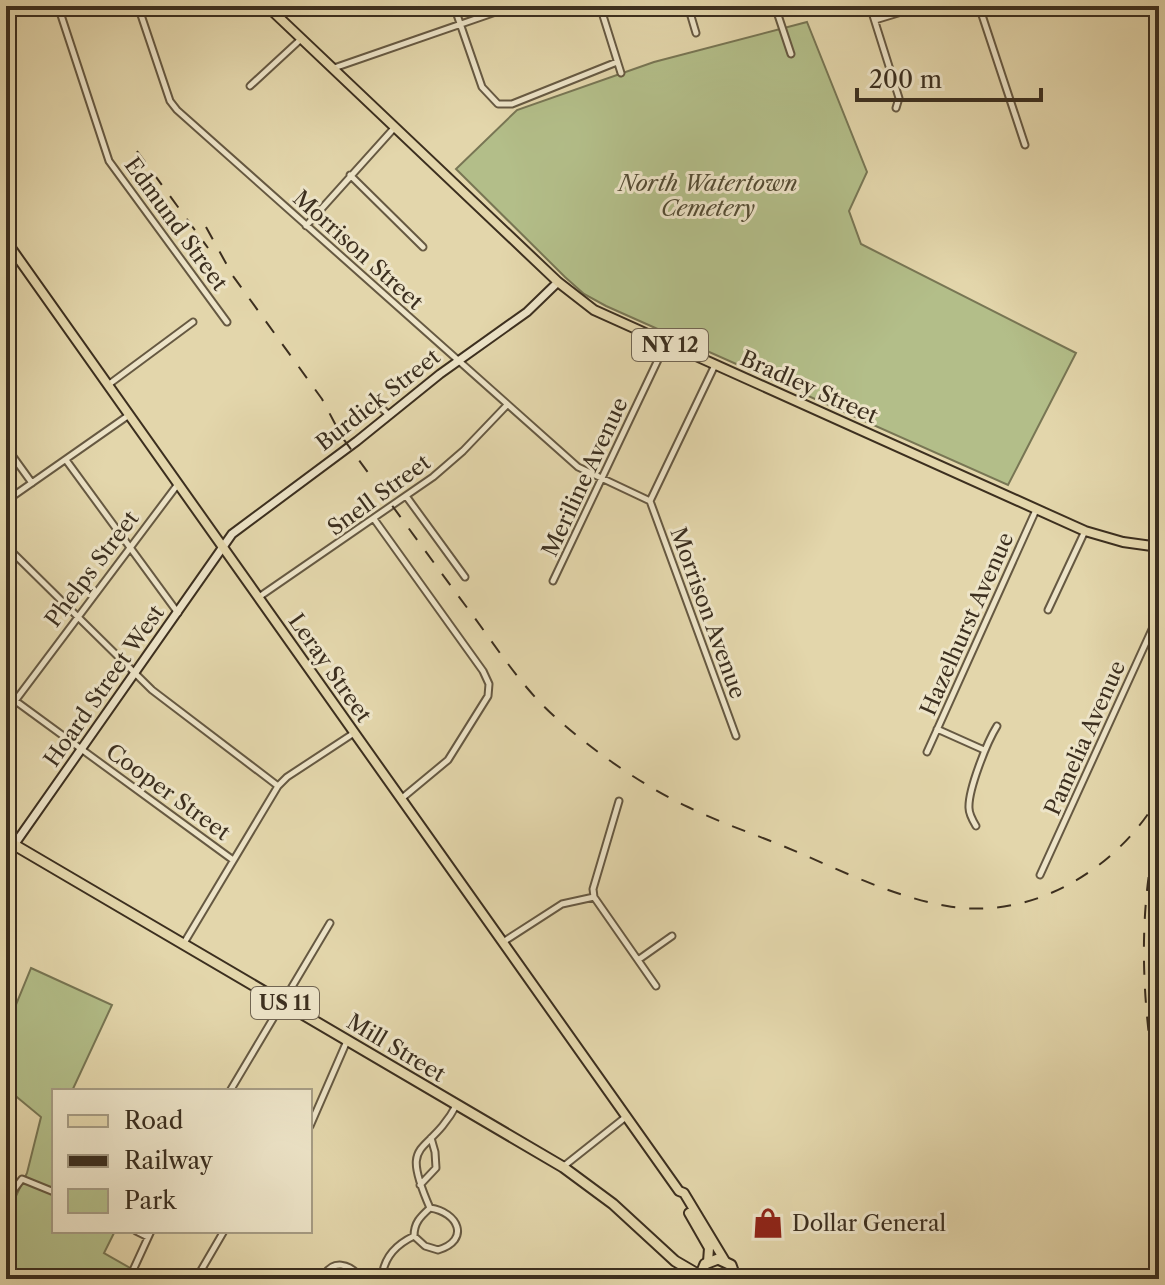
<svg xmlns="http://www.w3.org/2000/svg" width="1165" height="1285" viewBox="0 0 1165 1285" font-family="'Libre Caslon Text',serif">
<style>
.green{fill:#b3be89;stroke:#787654;stroke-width:2}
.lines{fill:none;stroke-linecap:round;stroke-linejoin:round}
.street-casing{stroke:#665942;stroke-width:9}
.secondary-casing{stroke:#3c2f1f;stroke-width:11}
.primary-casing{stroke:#3c2f1f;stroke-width:12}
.highway-casing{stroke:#3c2f1f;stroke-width:13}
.street{stroke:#ede4c8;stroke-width:5}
.secondary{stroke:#ede4c8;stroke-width:7}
.primary{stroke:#e3d6ab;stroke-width:8}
.highway{stroke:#e3d6ab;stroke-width:9}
.rail{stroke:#3c2f1f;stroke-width:2;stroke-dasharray:14 14;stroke-linecap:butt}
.labels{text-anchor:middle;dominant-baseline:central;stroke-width:6;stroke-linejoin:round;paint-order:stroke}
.shield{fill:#ede4c8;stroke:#716552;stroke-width:2}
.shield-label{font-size:20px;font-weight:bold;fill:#3c2f1f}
.park-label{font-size:22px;font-style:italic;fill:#544c34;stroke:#ede4c8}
.street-label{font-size:22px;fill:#3c2f1f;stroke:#ede4c8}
.poi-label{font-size:22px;fill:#3c2f1f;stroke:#ede4c8;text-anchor:start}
</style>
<rect width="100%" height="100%" fill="#e3d6ab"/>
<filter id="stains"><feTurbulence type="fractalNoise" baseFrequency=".0025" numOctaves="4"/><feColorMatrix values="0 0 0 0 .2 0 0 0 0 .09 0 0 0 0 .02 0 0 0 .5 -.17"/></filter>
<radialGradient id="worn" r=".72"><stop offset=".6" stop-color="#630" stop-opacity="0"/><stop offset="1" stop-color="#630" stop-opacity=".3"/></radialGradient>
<path class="green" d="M807,22L867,172L849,211L861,244L1076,353L1008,485L606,306L584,294L565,277L456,169L517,110L654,62Z
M31,968L112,1005L72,1091H54V1231H115L104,1253L130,1268L125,1279H6V1217L27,1173L41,1117L6,1088V1029Z"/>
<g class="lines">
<defs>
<path id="street" d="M58,6L109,161L227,322
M138,6L170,101L177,110L578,467L650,501
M454,6L482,87L498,104H512L617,62
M600,6L621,73
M688,6L696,33
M775,6L791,54
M870,6L899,98L896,108
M979,6L1025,145
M875,20L921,6
M334,68L513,6
M250,86L301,39
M350,175L423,247
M306,226L395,127
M108,385L193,322
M373,400L389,415
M6,447L32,483
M66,460L178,613
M406,496L465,577
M6,501L129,415
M650,501L736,736
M650,501L715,365
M374,519L483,671L489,684L488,696L448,760L401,799
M6,546L152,690L278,786
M553,581L666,343
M259,597L433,477L463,451L507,405
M1048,610L1085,531
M6,694L233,860
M6,713L178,484
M937,729L984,750
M927,752L1036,510
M619,801L593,889L594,897L656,986
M976,826C973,821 969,814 969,808C968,790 987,742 997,726
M1040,875L1159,614
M503,942L562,904L594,897
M184,943L278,786L287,777L354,733
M638,960L672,936
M230,1091L330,923
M310,1126L347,1041
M564,1166L627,1116
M420,1185L436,1168L435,1152L431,1138
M6,1200L22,1179L54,1192
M136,1231L148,1237
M414,1236L425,1246L438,1250C471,1240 458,1212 430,1208
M129,1279L151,1231
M196,1279L224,1231
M322,1279C332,1258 350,1263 362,1279
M382,1279C383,1258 395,1245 414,1236C414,1223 420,1217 430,1208C398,1135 428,1159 457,1104"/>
<path id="secondary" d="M6,861L14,845L232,534L357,441L440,374L527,312L558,282"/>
<path id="primary" d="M267,6L558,282L594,310L1085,531L1123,542L1159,547
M6,13L29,6
M6,241L679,1191L684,1193L725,1261
M689,1213L709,1248L708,1262"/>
<path id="highway" d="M6,840L563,1167L613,1204L675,1261L699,1275
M699,1279L705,1264L718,1259L731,1265L736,1279"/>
</defs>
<use href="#street" class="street-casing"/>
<use href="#secondary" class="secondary-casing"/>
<use href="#primary" class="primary-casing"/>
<use href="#highway" class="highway-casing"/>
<use href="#street" class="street"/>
<use href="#secondary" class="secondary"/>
<use href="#primary" class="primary"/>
<use href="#highway" class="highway"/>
<path class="rail" d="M137,151L208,248
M206,227L233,276L322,399L342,437C386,497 430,558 474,617C499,651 522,687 554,716C593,751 640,784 688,807C719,822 751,833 783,846C836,868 890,896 947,906C1033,921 1117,869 1159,797
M1159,822C1136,914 1142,1009 1159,1102"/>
</g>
<defs>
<symbol id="shop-bare" viewBox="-9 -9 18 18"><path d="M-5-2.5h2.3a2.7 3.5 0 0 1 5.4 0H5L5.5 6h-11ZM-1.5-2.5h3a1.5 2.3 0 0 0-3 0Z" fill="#8f2418" stroke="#ede4c8" stroke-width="2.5" paint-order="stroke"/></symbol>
</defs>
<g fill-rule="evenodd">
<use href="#shop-bare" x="746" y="1201" width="44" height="44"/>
</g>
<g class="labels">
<g class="shield">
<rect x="632" y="329" width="76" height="32" rx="6"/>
<rect x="251" y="987" width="68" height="32" rx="6"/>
</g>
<g class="shield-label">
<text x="670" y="345">NY 12</text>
<text x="285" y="1003">US 11</text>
</g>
<g class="park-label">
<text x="708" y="183">North Watertown<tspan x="708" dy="25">Cemetery</tspan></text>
</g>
<g class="street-label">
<text transform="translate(176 224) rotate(54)">Edmund Street</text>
<text transform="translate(358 250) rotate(42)">Morrison Street</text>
<text transform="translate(809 387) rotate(24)">Bradley Street</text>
<text transform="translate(378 400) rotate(-38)">Burdick Street</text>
<text transform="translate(585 477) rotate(-65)">Meriline Avenue</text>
<text transform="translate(379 495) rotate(-36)">Snell Street</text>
<text transform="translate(92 569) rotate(-53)">Phelps Street</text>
<text transform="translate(708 613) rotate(70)">Morrison Avenue</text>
<text transform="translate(967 624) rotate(-66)">Hazelhurst Avenue</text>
<text transform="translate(330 668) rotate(55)">Leray Street</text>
<text transform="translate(104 686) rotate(-55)">Hoard Street West</text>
<text transform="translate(1085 738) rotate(-66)">Pamelia Avenue</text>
<text transform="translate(168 792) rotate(36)">Cooper Street</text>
<text transform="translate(396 1048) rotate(31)">Mill Street</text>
</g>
<g class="poi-label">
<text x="792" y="1223">Dollar General</text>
</g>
</g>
<rect width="1165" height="1285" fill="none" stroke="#e3d6ab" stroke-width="32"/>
<rect x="8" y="8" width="1149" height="1269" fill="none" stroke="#3c2f1f" stroke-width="4"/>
<rect x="16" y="16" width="1133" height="1253" fill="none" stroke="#3c2f1f" stroke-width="2"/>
<rect x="52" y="1089" width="260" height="144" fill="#ede4c8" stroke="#a69c84" stroke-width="2"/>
<rect x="68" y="1115" width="40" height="12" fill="#e3d6ab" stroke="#a69c84" stroke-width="2"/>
<text x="124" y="1129" font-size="24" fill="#3c2f1f">Road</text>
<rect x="68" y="1155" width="40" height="12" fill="#3c2f1f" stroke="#a69c84" stroke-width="2"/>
<text x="124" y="1169" font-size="24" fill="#3c2f1f">Railway</text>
<rect x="68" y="1189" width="40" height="24" fill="#b3be89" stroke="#a69c84" stroke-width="2"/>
<text x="124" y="1209" font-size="24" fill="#3c2f1f">Park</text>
<path d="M857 88v12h184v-12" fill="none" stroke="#3c2f1f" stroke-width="4"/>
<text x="869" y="88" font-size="24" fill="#3c2f1f" stroke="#ede4c8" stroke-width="6" paint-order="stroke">200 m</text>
<rect width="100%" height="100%" filter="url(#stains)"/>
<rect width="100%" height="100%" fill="url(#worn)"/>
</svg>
